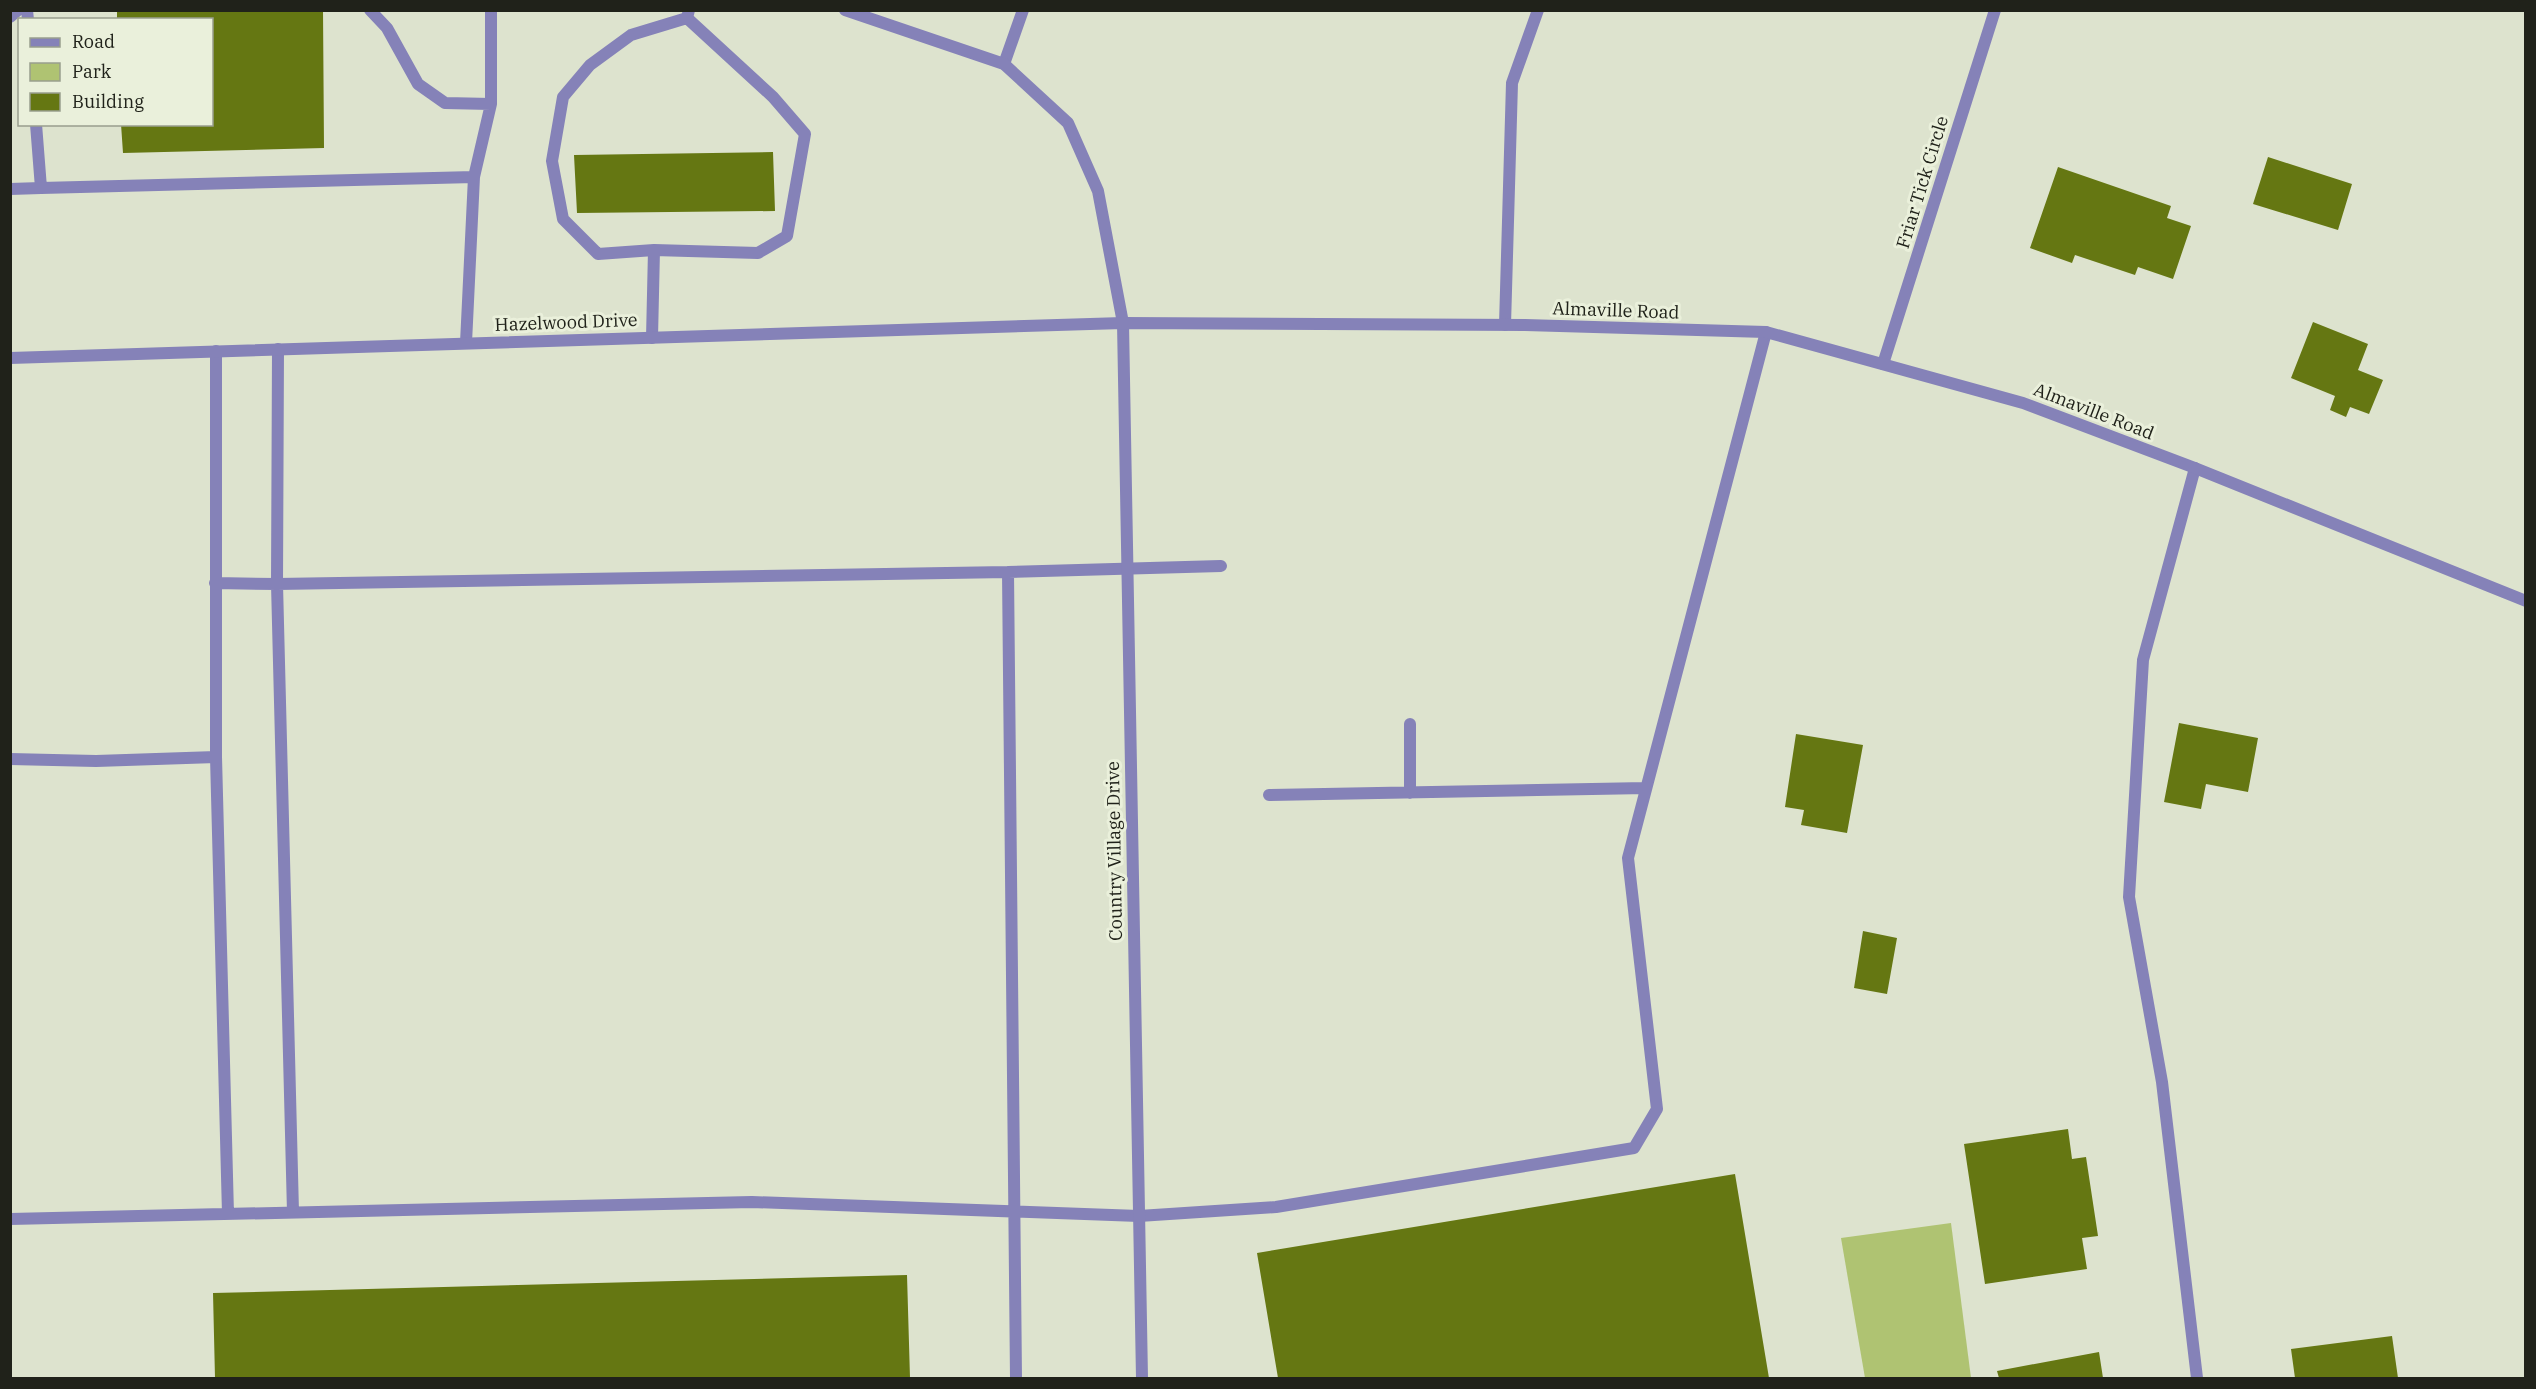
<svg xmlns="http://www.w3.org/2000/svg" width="2536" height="1389" viewBox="0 0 2536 1389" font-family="'IBM Plex Serif',serif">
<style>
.green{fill:#afc372}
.building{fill:#657712}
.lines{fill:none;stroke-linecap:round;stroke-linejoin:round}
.service{stroke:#8582b8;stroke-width:12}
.minor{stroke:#8582b8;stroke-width:12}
.tertiary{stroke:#8582b8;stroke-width:12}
.labels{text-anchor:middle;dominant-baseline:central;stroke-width:6;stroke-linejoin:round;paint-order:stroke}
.street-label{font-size:18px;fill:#20221a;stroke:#eaf0db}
</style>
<rect width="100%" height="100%" fill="#dde3ce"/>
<path class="green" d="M1951,1223L1971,1378H1865L1841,1238Z"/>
<path class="building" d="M117,10H323L324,148L123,153L121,124H212V20H117Z
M773,152L775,211L577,213L574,155Z
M2268,157L2352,184L2338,230L2253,204Z
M2058,167L2171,206L2167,218L2191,226L2173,279L2138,267L2135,275L2075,255L2072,263L2030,248Z
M2313,322L2368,344L2358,370L2383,380L2369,414L2350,407L2346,417L2330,410L2335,396L2291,378Z
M2179,723L2258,738L2248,792L2206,784L2201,809L2164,802Z
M1796,734L1863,745L1847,833L1801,825L1804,810L1785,807Z
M1863,931L1897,938L1887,994L1854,988Z
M2068,1129L2072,1159L2086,1157L2098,1236L2082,1238L2087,1269L1985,1284L1964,1144Z
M1735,1174L1769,1378H1278L1257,1253Z
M907,1275L910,1378H215L213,1293Z
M2392,1336L2398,1378H2295L2291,1349Z
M2099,1352L2103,1378H1999L1997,1371Z"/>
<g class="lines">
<path class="service" d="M27,10L28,20
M370,10L387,28L418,84L445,103L491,104
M10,17L18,10
M1004,64L1023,10
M36,124L41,188L474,177
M10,189L41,188
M654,250L598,254L563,219L552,161L563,97L590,65L631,35L687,18
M1505,325L1512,83L1538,10
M652,338L654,250L758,253L787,236L805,134L773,97L687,18L689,10
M466,343L474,177L491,104V10
M278,349L277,584L293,1212
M216,351V757L228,1214
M1883,364L1995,10
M2195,468L2143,660L2129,897L2162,1082L2197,1378
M1008,572L1221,566
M215,583L277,584L1008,572L1016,1378
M10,759L96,761L216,757
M1410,793V724
M1269,795L1646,788
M10,1219L752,1202L1139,1216L1276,1207L1634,1148L1657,1109L1628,858L1766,332"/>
<path class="minor" d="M845,10L1004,64L1068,123L1098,191L1123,323L1142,1378"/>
<path class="tertiary" d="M10,358L1123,323L1525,325L1766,332L2023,403L2195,468L2526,601"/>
</g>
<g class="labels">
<g class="street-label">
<text transform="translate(1922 182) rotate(-73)">Friar Tick Circle</text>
<text transform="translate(1616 310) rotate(2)">Almaville Road</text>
<text transform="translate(566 322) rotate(-2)">Hazelwood Drive</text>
<text transform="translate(2094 411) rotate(21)">Almaville Road</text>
<text transform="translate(1114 851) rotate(-91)">Country Village Drive</text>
</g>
</g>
<rect width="2536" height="1389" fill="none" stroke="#20221a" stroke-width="24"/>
<rect x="18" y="18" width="195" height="108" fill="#eaf0db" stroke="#999e8e" stroke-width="1.5"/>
<rect x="30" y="38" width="30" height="9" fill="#8582b8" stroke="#999e8e" stroke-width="1.5"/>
<text x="72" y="48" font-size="18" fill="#20221a">Road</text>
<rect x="30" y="63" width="30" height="18" fill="#afc372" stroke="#999e8e" stroke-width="1.5"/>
<text x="72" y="78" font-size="18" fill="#20221a">Park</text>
<rect x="30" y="93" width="30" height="18" fill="#657712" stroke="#999e8e" stroke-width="1.5"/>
<text x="72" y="108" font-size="18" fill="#20221a">Building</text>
</svg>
